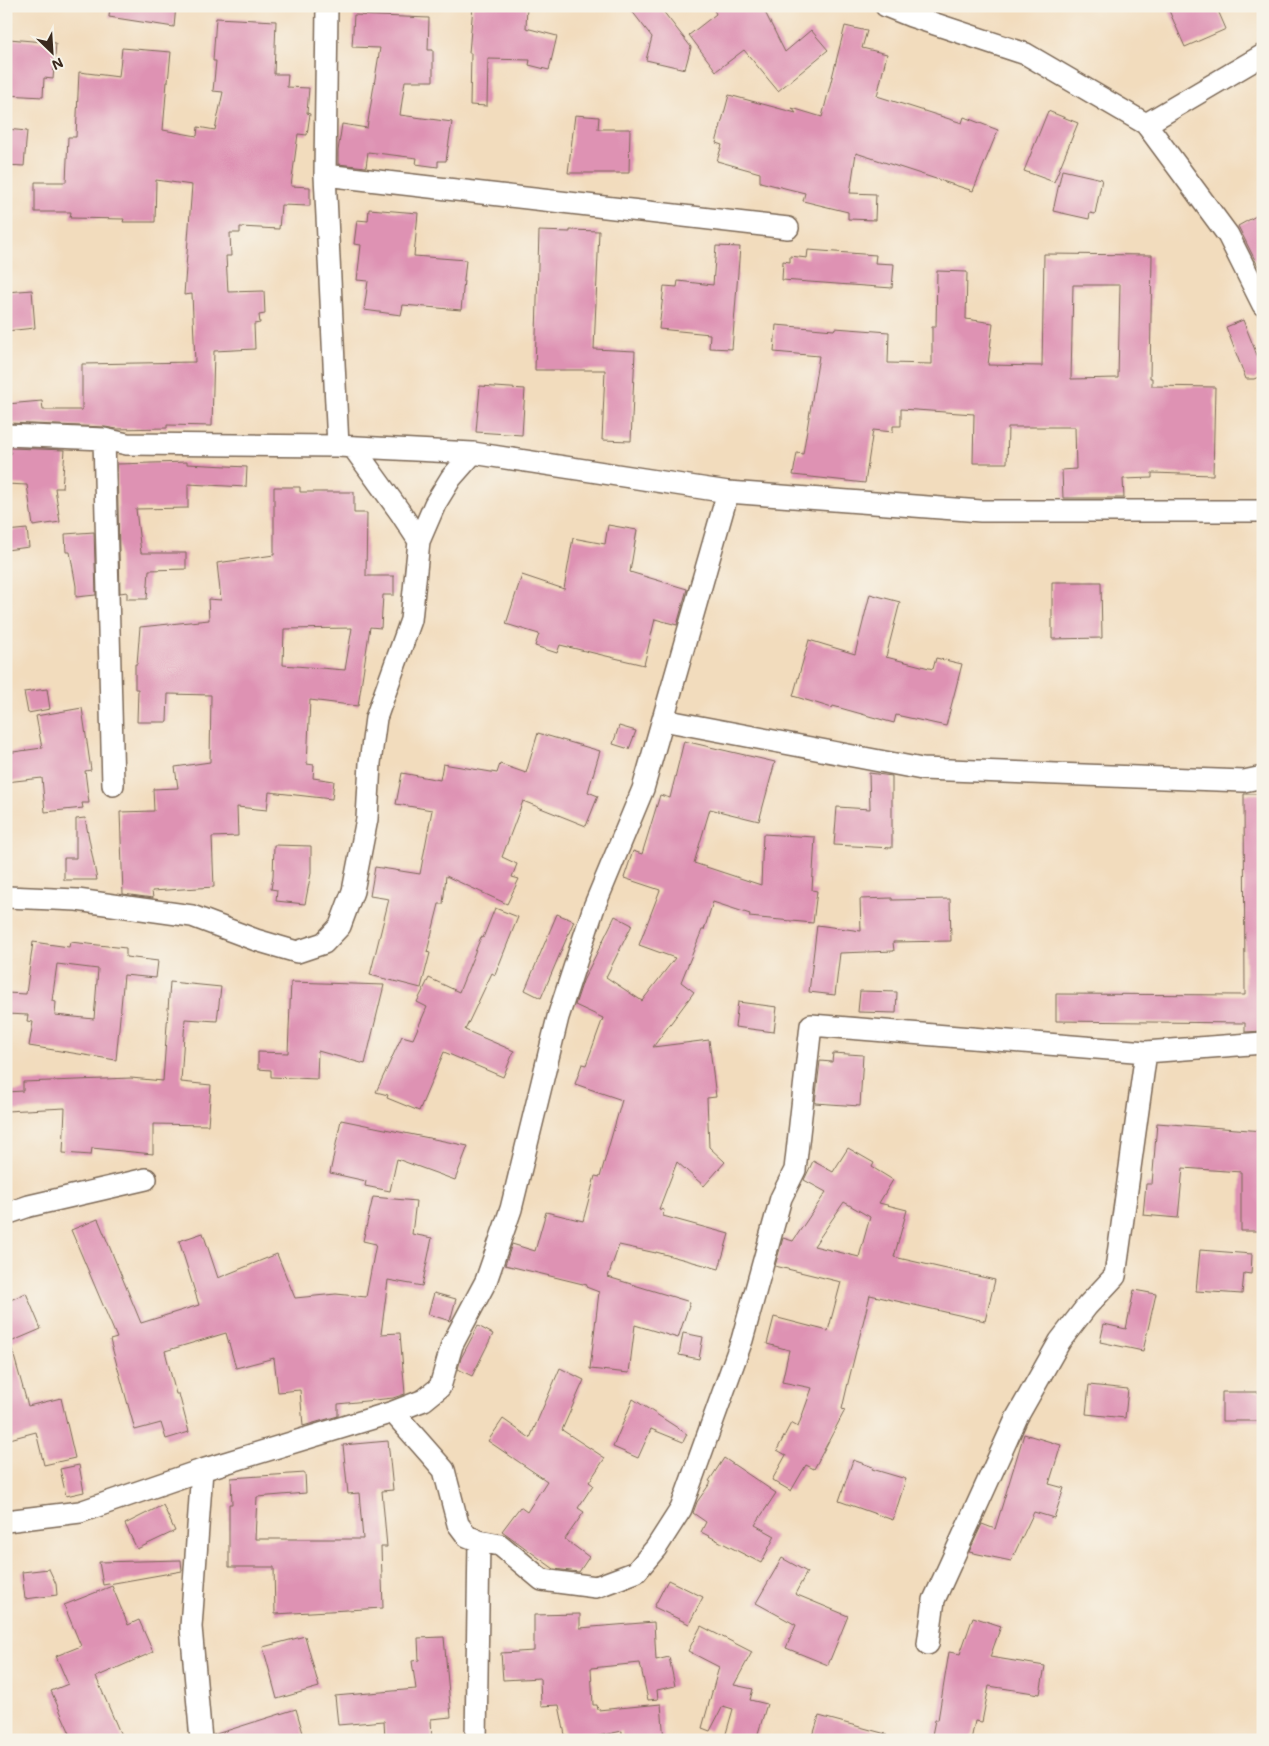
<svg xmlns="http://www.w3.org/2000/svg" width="1269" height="1746" viewBox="0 0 1269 1746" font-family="Mali,sans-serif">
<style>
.building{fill:#de92b3;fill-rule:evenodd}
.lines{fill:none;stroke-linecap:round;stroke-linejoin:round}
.street-casing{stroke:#7b6856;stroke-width:24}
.street{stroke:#fff;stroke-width:21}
</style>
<rect width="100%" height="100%" fill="#f7f3e8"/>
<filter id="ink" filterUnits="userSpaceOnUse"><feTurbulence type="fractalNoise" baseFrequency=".02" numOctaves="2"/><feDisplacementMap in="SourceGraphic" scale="10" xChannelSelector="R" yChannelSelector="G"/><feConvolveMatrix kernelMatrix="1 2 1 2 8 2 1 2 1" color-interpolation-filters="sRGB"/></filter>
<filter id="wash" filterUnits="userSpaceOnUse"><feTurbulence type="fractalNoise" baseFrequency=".0096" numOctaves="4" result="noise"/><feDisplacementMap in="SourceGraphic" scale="20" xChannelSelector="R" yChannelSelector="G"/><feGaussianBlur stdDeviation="1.12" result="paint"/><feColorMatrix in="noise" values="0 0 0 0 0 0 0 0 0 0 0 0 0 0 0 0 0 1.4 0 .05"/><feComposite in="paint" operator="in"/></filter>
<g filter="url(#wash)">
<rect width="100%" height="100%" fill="#f2dcbd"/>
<g id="blocks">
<path class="building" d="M110,6H176L174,27L109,17Z
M473,6H527L526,28L557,36L549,70L529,65L530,60L488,59L487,106L470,105L471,53H469Z
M628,6H659L691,47L685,69L646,60L652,37Z
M712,6H762L785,52L811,30L828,50L778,91L744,50L716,71L689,35L716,14Z
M1167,6H1216L1226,29L1185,47Z
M354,15L429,18L428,50H433V81H405L400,115L452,122L446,161H438V167L416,164L417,158L368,152L366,167L338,164V151L342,124L367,128L380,48L352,47Z
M216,18L276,21L274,74H288L287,87L309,88L307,113L310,114L307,135L298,134L291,186L310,187V206L281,205L279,229L240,227V233H230L231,256H226L228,292L264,291L265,314L259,315L260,323L254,324L255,349L214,351L212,426L167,425V428L117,429L105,427L8,423L7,404L42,401L43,410H82V364L195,362L192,294L184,295L192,185L156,180L155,222H123L124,219L70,218L71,212H35V182H66L68,137H76L79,72L119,77L122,48L171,52L168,82H167L163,130L197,136L198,127L215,130L223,92L213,91L216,61H213Z
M845,26L867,31L862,48L887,54L877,96L962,123L964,117L998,130L973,191L856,153L850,193L876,194L875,220L848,219V212L803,201L805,193L760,182V173L717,161L722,145L716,143L729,95L796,113L792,108L822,117Z
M9,39L56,43L53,79L44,78L43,97L6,95V70Z
M1048,111L1078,123L1054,182L1024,171Z
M575,115L599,117L598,129H630L629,173H568Z
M6,129L27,131L24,166L6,165Z
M1062,170L1102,179L1095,214L1090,213L1089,219L1053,211Z
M369,209L418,213L414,256L466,260L461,310L403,305L401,315L364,310L368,281L357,280L361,245L354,244L357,220L368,221Z
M1256,216L1263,229V276L1238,226Z
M570,230L599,231L594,349L635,351L631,441L602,440L605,370H535L539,231L570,232Z
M716,246L740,247L732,349L709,348L710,334L659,329L664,286L677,287L678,281L713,285Z
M808,250L876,255L875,263L894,264L892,288L782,280L783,261L790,262V256L807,258Z
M1044,254L1152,255L1150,378H1152V386L1215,387L1213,475L1152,473V478L1123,479L1124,498H1063L1062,470L1076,469L1075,427H1008L1007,463H973L974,414L901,409V426H893V432L873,430L865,483L793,475L797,453L803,454L819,356L774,352L776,325L834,330L835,328L889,332L888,363L932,364V327H936L937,271L967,272L966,319L993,323L988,365L1042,366ZM1073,285H1120L1118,378L1071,379Z
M32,290L35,328L6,331V292Z
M1243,320L1263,370V375L1254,379H1246L1226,327Z
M480,386L525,389L522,435L476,432Z
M10,448L65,450L62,488H55L60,522L33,526L27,485L6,484V453L11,454Z
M187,462V464L247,467L246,487L188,484V508L136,509L141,553H186V569L149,570L147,599H127V592L120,593L117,464Z
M274,487H300V492H354V513H367L366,576H394V595H383L381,628L370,627L358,706L310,700L307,764L314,765L313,778L334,781L332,799L269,792L267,810L237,807L238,836L212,837L214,887L152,891L153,898L123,894L120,812L154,811L153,789L178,788L175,767L210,762L211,695L168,694L167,722H137L138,689H135V664H137L140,627L209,620L208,599L221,600L217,563L274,555ZM352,628L345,670L283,665L284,629Z
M608,525L637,530L630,572L687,589L677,625L655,619L644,665L560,645L557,653L535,646L539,634L506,624L522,575L564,589L573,538L605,544Z
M27,529L29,547L6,550V531Z
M94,532L96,595L76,597V586L70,552H66L65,534Z
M1052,582H1101L1102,638L1052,639Z
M870,594L900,602L886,657L933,669L936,658L962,664L946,726L896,715L894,723L833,706L832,708L793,696L809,640L855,654Z
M47,689L50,709L28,713L24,692Z
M82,708L91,770L85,771L89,803H82L83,808L45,812L42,778L6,782V753L42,748L36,716Z
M619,726L636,731L629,749L613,744Z
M538,733L600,751L588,792L598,796L586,826L523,801L502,857L517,864L512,877L519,879L507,904L446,876L443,904H439L427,952L430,953L421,988L370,975L389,899L370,896L375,867L420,874L432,810L396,804L402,773L440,780L443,764L497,773L500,764L526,773Z
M684,741L775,762L759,821L710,809L694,863L761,885L763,834L815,837L812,890L817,891L813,923L749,917L750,914L713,902L704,930H702L681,982L694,992L653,1047L709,1040L716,1097L707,1098L709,1147L725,1162L704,1186L677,1162L659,1209L664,1210L663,1216L729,1234L719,1269L656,1252V1253L619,1245L608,1277L690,1302L678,1338L635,1325L629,1373L590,1369L599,1292L586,1287L587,1285L505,1265L512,1244L535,1251L546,1212L583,1221L595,1176L600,1177L622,1100L575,1084L582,1064L586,1065L603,1018L575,1005L583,981L615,916L632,925L606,977L642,1001L675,958L639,945L660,890L624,878L633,851L642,854L660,795L670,798Z
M869,773L892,776V848L834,845L837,807L870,809Z
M1244,794H1263V1031L1245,1032V1023L1056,1021V994L1245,995Z
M85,818L97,880H64V858H76V819Z
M274,845L311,846V873L305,904L276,901L277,890L271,889L273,877Z
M892,898V900L950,899L951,941L893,942L894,951L840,953L835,995L809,992L817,925L861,931L860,899Z
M495,908L518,917L495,975L492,973L465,1030L514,1051L503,1077L444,1052L419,1111L387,1098L388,1095L376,1092L402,1036L413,1039L427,1007L417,1002L429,978L459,992L481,937L483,938Z
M557,914L574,921L541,998L525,990Z
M33,942L69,947L70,942L126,948V957L158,961L156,978L124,975L116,1060L29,1046L33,1022L27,1021L28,1015L6,1014V993L26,994ZM57,964L98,969L94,1019L55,1015L56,1002L52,1001Z
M170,982L221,987L217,1021L185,1019L181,1082L211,1085L208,1125L153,1124V1154L92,1148L91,1155L63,1153L65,1108L6,1111V1092L23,1091V1082L131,1078L163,1081Z
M291,982L384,985L365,1064L318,1051L317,1079L271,1077V1070L258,1069V1052L288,1053Z
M860,991L897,992L896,1013L858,1012Z
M738,1002L777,1007L774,1032L735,1027Z
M833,1053L863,1055L860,1106L815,1103L820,1061L832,1062Z
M341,1120L468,1146L455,1180L397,1159L390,1191L365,1186L366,1181L330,1173Z
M1157,1123L1263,1131V1231H1241V1172L1183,1168L1178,1218L1143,1215L1146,1184H1152Z
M848,1148L874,1163L872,1167L893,1180L879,1203L907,1210L894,1257L995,1280L985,1321L870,1295L848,1383L842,1409L845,1410L814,1469L806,1465L791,1491L772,1480L786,1455L777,1450L791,1423L798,1427L812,1388L782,1382L789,1350L767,1344L774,1317L828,1331L841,1282L775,1266L783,1238L793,1241L826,1192L804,1180L813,1161L833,1172ZM844,1202L870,1217L859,1257L814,1246Z
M373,1197L416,1201L412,1234L432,1238L422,1286L388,1280L381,1334L400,1333L405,1394L393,1398L338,1404V1416L303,1426L300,1390L278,1392L274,1358L236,1368L226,1333L165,1351L176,1394H179L189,1432L166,1439L161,1423L135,1430L110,1340L117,1338L71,1230L98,1219L141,1323L199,1305L179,1241L203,1233L218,1278L277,1254L295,1298L336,1294L366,1297L376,1244L363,1241Z
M1200,1250L1252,1254L1251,1274L1244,1273L1242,1294L1196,1291Z
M1134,1290L1156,1294L1143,1351L1100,1342L1104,1324L1126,1329Z
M26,1293L41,1329L6,1344V1302Z
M434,1293L456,1299L450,1321L428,1314Z
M478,1326L493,1334L472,1376L458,1369L461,1358Z
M683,1333L703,1337L699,1359L679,1355Z
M12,1349L28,1406L61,1398L75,1458L44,1465L36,1432L6,1440V1350Z
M560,1368L584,1380L562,1430L605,1458L589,1482L593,1485L578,1508L584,1512L565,1539L589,1557L579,1572L554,1569L502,1531L520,1507L527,1512L547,1481L488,1441L503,1419L530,1438Z
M1089,1385L1128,1389L1125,1418L1086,1414Z
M1222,1392H1263V1421H1222Z
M633,1399L687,1434L683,1442L651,1429L638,1458L613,1447Z
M1024,1434L1061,1445L1049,1484L1064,1488L1054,1518L1034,1512L1011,1561L969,1552L982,1524L995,1529Z
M388,1441L393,1490L382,1491L387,1547H381L383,1608L275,1614L274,1567H229V1504H232L231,1478L305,1473L306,1493L257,1497L255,1539H363L359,1493L348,1494L343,1445Z
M724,1458L776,1493L755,1525L775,1536L761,1563L701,1532L706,1522L693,1513L697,1502L711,1482L709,1481Z
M853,1460L873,1467L872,1469L906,1479L893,1520L839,1501Z
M79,1465L84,1492L66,1496L60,1469Z
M163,1505L175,1531L137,1549L125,1524Z
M782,1558L807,1572L795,1594L848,1616L828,1665L786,1648L796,1625L756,1603Z
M181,1560L182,1571L103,1585L99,1562Z
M49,1569L56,1584L57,1595L25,1599L22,1572Z
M668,1580L703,1597L689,1624L654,1607Z
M112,1586L128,1625L139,1620L153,1652L96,1677L123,1740H73L51,1691L68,1684L56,1656L81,1646L64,1605Z
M580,1614V1628L654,1622L656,1660L669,1657L675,1686L657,1690L658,1699L648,1700L640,1663L591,1668L593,1705H597L598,1710L661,1704L664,1740H622V1731L580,1740H566L559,1705L541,1706L540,1678L503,1680L501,1653L534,1651V1615Z
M973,1617L1001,1626L990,1657L1045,1666L1040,1694L989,1686L982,1722L975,1721L971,1740H931L935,1720H938L949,1652L960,1654Z
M701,1626L752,1652L734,1685L753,1689L750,1700L767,1704L756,1740H735L725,1737L733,1709L723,1706L710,1731L702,1728L719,1667L688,1651Z
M305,1636L319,1687L277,1699L263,1647Z
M444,1637L451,1717L431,1719L432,1740H385L384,1721L338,1725L335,1696L416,1689L412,1661L419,1660L418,1638Z
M296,1709L305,1740H213V1735Z
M819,1716L886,1734V1740H829L813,1736Z"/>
</g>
</g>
<g filter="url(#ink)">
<use href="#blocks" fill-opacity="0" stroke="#7b6856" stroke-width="1"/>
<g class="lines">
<defs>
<path id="street" d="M327,6L325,175L338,446
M886,6L911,16L1026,54L1146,124L1228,235L1263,305
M1146,124L1263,55
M325,175L788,228
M6,435L104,439L127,444L338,446L473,453L728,492L981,511H1263
M104,439L113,785
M353,447L400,512L419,541
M663,720L922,769L1244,781L1263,777
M6,897L77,900L192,916L256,940L297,952L324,943L340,926L353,891L367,819L370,763L376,718L411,620L419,541L435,504L451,478L473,453
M6,1214L29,1206L146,1179
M393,1412L444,1470L458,1524L467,1536L479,1541L500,1545L542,1580L596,1587L636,1572L656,1548L681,1509L742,1340L781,1198L795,1170L811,1025L1146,1052L1263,1043
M6,1521L80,1512L202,1470L393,1412L424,1400L440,1387L452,1345L486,1281L511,1209L558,1017L594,907L643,789L728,492
M928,1644L934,1600L1017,1417L1060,1341L1087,1306L1115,1276L1146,1052
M201,1740L191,1627L202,1470
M476,1740L479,1541"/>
</defs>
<use href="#street" class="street-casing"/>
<use href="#street" class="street"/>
</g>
</g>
<rect width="1269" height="1746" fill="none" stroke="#f7f3e8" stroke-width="25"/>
<g transform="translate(52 52) rotate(155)" stroke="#f7f3e8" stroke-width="4" paint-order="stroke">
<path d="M0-4L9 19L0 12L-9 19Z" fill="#3b2a1e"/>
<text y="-8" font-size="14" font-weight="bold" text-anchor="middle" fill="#3b2a1e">N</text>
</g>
</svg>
